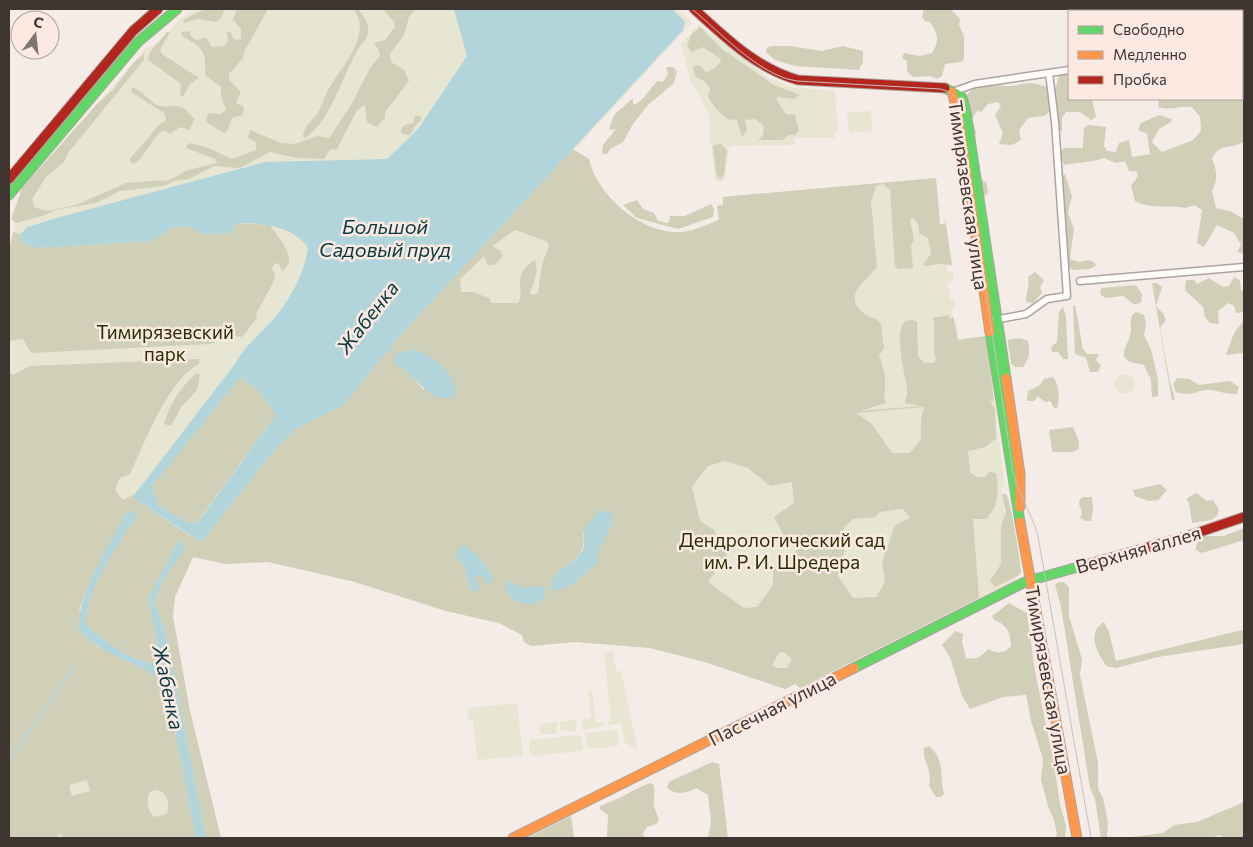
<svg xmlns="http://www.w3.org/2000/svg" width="1253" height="847" viewBox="0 0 1253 847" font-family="Commissioner,sans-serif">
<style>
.green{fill:#e7e6d3}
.forest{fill:#cfd0b7;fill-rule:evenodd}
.water{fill:#b1d5da;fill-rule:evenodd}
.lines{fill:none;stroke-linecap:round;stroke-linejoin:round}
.stream{stroke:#b1d5da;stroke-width:2}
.street-casing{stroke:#aca4a0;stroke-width:9}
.fast-casing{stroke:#aca4a0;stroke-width:11}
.slow-casing{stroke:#aca4a0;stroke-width:11}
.jam-casing{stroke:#aca4a0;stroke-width:11}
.street{stroke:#fefcfb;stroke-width:6}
.fast{stroke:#63d668;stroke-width:9}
.slow{stroke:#ff974d;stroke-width:9}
.jam{stroke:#b3261e;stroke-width:9}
.tram{stroke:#c5c2c1;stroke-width:1}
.labels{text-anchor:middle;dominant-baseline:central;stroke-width:5;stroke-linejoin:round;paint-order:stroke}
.street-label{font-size:19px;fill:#3e3531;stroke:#fce9e1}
.park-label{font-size:19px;fill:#283000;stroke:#fce9e1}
.water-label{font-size:20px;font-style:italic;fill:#053b43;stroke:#fce9e1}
</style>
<rect width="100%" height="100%" fill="#f6ece7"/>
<path class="green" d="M196,9H676L692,22L574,150L589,159C597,197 643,235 682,232C694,231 708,224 719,220L717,206L723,205V197L936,178L940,224H945V218L952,265L947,266V272H953L954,281L948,282L950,299H954L955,309H951L952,316L956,321L958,339L986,336L1005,487L1001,488L1016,580L800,688L795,684L785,689L705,662L650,648L576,642L446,611L355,582L300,569L268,562L226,564L193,557L175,597L173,617L190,711L221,838H9V251L23,190L145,49L158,42L182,17Z
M699,25L769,78L793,87L835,91L838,133H835V138H795V145L729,146L725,180L715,181L711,143L709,141V115L690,79L681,44Z
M871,111L872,131L849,133L847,112Z
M1115 384a10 10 0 1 1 20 0a10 10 0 1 1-20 0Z
M613,651L616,671H621L638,750L625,743L621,722L615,725H608V722L611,721L604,652Z
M592,689L596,723L604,722L605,726L584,730L582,728L581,719L591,718L588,690Z
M517,703L523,756L477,760L473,720L468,721L467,710L476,707Z
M577,720L576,731H561L560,721Z
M557,722L556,734H540L539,724Z
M615,730L618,732V746L591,749L587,747L585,736L587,733Z
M577,735L581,737L583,748L580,751L534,756L530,754L529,744L531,740Z"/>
<path class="forest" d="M205,9H225L221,18L216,22L197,19L184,23L183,20Z
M237,9H268L244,52L243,58L229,74V80L241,92L236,103L244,107L243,115L232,118L227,132L224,133L206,122L208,113L221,114L226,110L221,96V87L205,75C206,51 204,48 183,37L181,32L189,31L192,37L197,40L206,37L212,47L224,46L228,41L227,32H230L234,40L241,39V29L233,20Z
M353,9H358C363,16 370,23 368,33C367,40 362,43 358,49C344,73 329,124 305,138L303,136C305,125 311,122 317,114C322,107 323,99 327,92C338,70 375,34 353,9Z
M383,9H416L409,17L404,35L390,54L391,62L404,70L409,81L385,112V118L376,127L367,122L365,105L357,110L337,149L330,150L324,159L297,158L270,152L240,168L214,166L189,179L174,181L164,186L120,191L96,203L55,210L45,215L16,223L11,219L22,188L97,104L113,90L134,62L144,54V60L68,153L64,162L46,177L32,199L34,207L46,211L76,205L126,183L169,180L188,170L217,163L215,159L186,148L189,143L206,147L232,159L256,150V142L248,138L250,130L281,143L295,144L317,136L329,138L351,105L370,68L380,56L379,50L374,43L385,40L395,27L394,22Z
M924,9H951L960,19L959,25L964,36V59L961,62L945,64L942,76L937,79L930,76L913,77L907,71V61L902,58L904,53L920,56L932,53C940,40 938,35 930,22L925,21L922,17Z
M700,27L722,49L774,85L800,95L793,99L778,97L776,99L786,114L795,115L799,131L795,135H789L782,140H758L763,135L764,126L755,119L745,120L747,130L742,137L737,120L727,119L716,109L708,97L710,88L704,81L696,77L693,69L694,66L700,65L706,72C711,71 720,65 721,59L703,47L692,52L687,46L691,35Z
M167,32H170L160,50L162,54L199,78L190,84L183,97L180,96L181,84L148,60L150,52Z
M770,46H790L822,51L843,46L863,51V62L859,70L795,66L775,60L766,52L767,48Z
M666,67H673L677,71L674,83L647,106L633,124L623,142L610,149L607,154H602L603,145L616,129L609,130L614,115L633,98V105C644,102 649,88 658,81L663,82L668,74Z
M1244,69V142C1230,150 1220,142 1212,159C1217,169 1218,181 1212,191L1216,208L1230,211L1244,219V254L1237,252L1241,245L1234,233L1217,225L1204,247L1197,243L1202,210L1194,205L1186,208C1169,204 1150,210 1135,201L1131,186L1138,176L1136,171H1129L1125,161L1116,163L1104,158C1092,163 1078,162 1065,165L1060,158L1061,151L1064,148H1083L1084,128L1088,125L1106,127L1104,146L1107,151L1116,152L1119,143L1129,140L1132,157L1150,154L1147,134L1138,130L1141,123L1159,115L1172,119L1171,122L1159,129L1152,142L1162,152L1193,140L1201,131L1200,117L1192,107C1180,106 1170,111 1158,107L1159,100L1242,99Z
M1069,74V99H1092L1096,117L1091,120L1080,112H1066L1062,118V131H1059L1058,115L1051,111L1044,116L1028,118L1019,130L1021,140L1012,145L999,144L1003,133L995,115L1001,106L998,102L988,104L981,112L977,111L972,119L976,132L975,137L980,177L987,184L988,193L983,197L966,103C967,80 993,86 1010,86C1017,86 1023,83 1030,83C1039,83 1046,89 1056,87L1059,76Z
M132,87C142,91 147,98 155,104C165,109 175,104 183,108C187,110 190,116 195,119L189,130L180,127L170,134L165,131L160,132L139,160L133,164L129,160L160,124L166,120L164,113L131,92Z
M415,116H421V121L415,126L410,135L402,134L401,130L404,125L413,123Z
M720,143L727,150L724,174L720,180L716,173L713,146Z
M573,149L589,159C597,196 643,235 682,232C694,231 708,224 719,220L717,206L723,205V197L936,178L940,224H945V218L952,265L940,264L925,266L924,263L931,254L928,238L919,233V227L916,220L912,218L910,220L914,240L911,246L913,268L898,269L895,266L890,190L883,184L876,186L871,201L877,267C867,281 840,296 865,314C871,318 877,318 881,324L884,348L879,356C883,365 886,377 885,388C885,394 883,397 886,403L860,411L921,406L905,403C906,398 908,392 907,387C905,375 887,308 917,322L918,356L924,363H934L936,359C932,345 936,332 933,318L948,315L951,319L953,316L958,340L986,336L994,401H990L995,408L996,439L985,447L968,451L970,472L977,477H985L989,472L996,473C999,490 999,507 986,519H973L979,598L800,688L795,684L785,689L705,662L650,648L576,642L531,646L524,642L522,635L499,623L446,611L355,582L268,562L226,564L193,557L175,597L173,617L190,711L221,838H206L166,633L154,602L164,579L185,545L178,541L148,599L157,643V663C138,665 98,638 86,624C84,592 120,542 137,514L128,510L88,586L79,610L97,646L151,673L161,681L167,690L196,838H65L59,834L57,838H9V372L13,375L30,366L200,359L199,364C169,378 144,444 130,474L120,478L115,490L123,500L135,494L134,498L190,536L202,541L271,454L294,430L344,405L397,339ZM515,230L546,241L549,246L542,264L538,293L534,295L530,293L537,271L535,260C510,276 526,289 518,303H491L489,298L473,292H461L460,279L484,256L488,265H494L503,256L500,250L492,246ZM440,364L446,372L423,390L413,377ZM924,407L921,420V439L910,453H892L871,423L856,413ZM725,461L748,468L770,486L792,482L794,503L774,517L786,540L797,536L799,547L786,562L773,570V585L757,607L744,608L708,582L727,556L714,530L700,521L692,487L708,466ZM903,509L910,518L895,525L882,562L885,582L876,597L853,598L838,576L846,545L844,527L853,519L875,517L880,512ZM613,520L595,557L597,563L571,585L557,573C574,560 586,556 583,534ZM480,558L493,576L477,575L474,577L475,592L471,590L463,564ZM783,652L792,659L787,668H776L772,665L779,653ZM87,780L90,791L72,796L69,785ZM155,790C168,791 170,803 167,814L154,817C147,810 146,801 150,792Z
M1065,174L1072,196L1068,213L1074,229L1070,259L1079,262L1090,260L1097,265L1090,269L1073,270L1067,266L1061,176Z
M637,200L643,209L654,213L658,221L666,223L669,222L670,216H685L711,204L714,209L713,217L678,229L637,218L623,205Z
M236,223L270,225C277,237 301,259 282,271L279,264L275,263L272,268L275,277L272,285L256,314L257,318L242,337L224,334L218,336L214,343L210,344L31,353L23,339L9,341V251L13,232L20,234L21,241L36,248L151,241L172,228L181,226L189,227L201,234L231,233Z
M1035,272L1044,280L1040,288L1042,293L1033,303L1026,302C1026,293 1030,285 1028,277Z
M1234,277L1240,280L1241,290L1244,291V312L1236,313L1234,306L1228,303L1218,311L1219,324L1210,323L1205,317L1203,307L1185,290L1186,280H1194L1197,284L1209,278L1223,287L1229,286Z
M1152,283H1157L1162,287L1156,306L1163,313L1166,320L1160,328L1170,382L1175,399L1172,401Z
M1136,285L1142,294L1141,302C1133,308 1130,300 1123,296L1105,298L1100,294L1101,288Z
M1075,305L1083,349L1087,354H1099L1096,360L1101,366L1098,372H1090L1086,358L1075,354L1073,306Z
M1063,307L1066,317L1068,359H1063L1058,352H1052L1051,347L1057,342L1059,312Z
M1136,312L1144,315L1146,323L1144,335L1151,349L1158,380V396L1152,397L1151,380L1144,365L1130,362L1124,357C1123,347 1130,341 1131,331C1131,325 1130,320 1132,315Z
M1244,320V353L1226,355L1234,333Z
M1020,338L1028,341C1030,352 1030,358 1023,367H1015L1011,363L1008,343V340Z
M197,373L200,375L197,390L182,406L171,426L164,424C170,402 180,388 197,373Z
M240,377L258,390L276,415L197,522L189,523L158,505L151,486Z
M1053,377C1059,384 1060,399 1057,408H1054L1050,401L1045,402L1038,396L1034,401H1027L1028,391L1040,385L1044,379Z
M1177,378L1189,379L1199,385L1230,381L1239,387L1237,394C1227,394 1221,392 1212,390C1197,388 1195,398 1176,392L1173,384Z
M1073,427L1079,442V449L1072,452H1052L1049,430Z
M1160,484L1167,490L1158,500L1149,501L1135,496L1133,490Z
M1196,493L1207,501L1213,500L1219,510L1217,516L1211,520L1192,523L1189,503L1186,499Z
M1002,494H1006C1011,500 1020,560 1021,572L1018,576L995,587L990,581L1001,564V526L1006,512Z
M1084,497H1092L1093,510L1091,521H1086L1080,518L1082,512L1079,504L1080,499Z
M1244,528V540L1202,553L1196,550V545L1203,536H1224Z
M1058,582H1064L1069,587V616L1082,659L1080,675L1098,763V789L1103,798L1108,822L1107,838H1101L1095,799L1090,788L1061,607L1055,585Z
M1009,603L1027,613L1035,671L1054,764L1060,804L1066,826L1065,838H1056L1057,834L1054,820L1049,809L1041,780L1043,759L1031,721L1026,695L1003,697L970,709L962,696L950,657L942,645L955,631L963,634L962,642L966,658C977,660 981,657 988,649C998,654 1003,654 1011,646C1010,632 1008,625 994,620L992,616Z
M1104,622L1109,632L1116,661L1242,630L1244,631V644L1158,657L1116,668L1106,666C1097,651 1086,634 1104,622Z
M929,746C946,761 939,774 944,794L941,797H936L929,786C933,769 922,762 924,748Z
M712,762L719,764L728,838H708L711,822L708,795L696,788C686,793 677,796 667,788L668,783L671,781Z
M650,783L654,785C656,800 650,801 659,819L657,824L647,827L643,833L645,838H607L608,815L600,809V806C618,800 632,790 650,783Z
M1244,802V838H1223L1221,835L1209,838H1123L1163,833L1174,825L1197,822Z
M571,816L574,838H527Z"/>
<path class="water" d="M454,9H672L685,22L683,30L397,339L344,405L294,430L271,454L202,541H199L134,498L135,494L235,364C245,345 262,333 275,317C292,297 304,273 308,248C293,225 260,223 236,223L231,233L201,234L189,227L181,226L172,228L151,241L36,248L21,241L20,234L28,227L60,217L265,162L387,159L418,129L467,56ZM240,377L258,390L276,415L198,522L189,523L158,505L152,486Z
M412,349C431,353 459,374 455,396C436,404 425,389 414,378C408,372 400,368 394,363L397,355Z
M128,510L137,514C121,542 84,592 86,624C98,638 138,665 156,663L157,643L148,599L178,541L186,546L164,579L154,602L166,633L206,838H196L167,690C151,665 120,662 97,645C90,641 85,635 79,630C77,593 111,543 128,510Z
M600,511H611L613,520L596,557L598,563L571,585L555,591L550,588C550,570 572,567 580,554C586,547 584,544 584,536C584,526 593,517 600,511Z
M465,546L480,558L493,576L491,584L486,583L481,575L474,577L481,588L475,592L471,590L463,564L455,556L459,548Z
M510,581L524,588L539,586L545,589V598L534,605L517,602L506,592L505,587Z"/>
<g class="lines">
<path class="stream" d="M389,348L397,355
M9,760L75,666"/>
<defs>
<path id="street" d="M1185,9V11
M1242,44L1244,43
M952,92L975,84L1069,70
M1080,281L1244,267
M994,320L1026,314L1047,299L1067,296L1055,122L1049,73"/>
<path id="fast" d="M945,88L962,97L966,112L1006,378
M9,195L138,42L177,9
M990,332L1020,522
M854,668L1025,582L1092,563"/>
<path id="slow" d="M952,92L958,113L990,332
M1006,378L1020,474V507
M1020,522L1077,838
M513,838L854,668"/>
<path id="jam" d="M694,9C726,38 756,68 798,80L945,88
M9,179L133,31L158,9
M1092,563L1188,536L1244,517"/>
</defs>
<use href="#street" class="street-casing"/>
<use href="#fast" class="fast-casing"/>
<use href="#slow" class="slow-casing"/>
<use href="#jam" class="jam-casing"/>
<use href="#street" class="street"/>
<use href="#fast" class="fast"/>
<use href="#slow" class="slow"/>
<use href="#jam" class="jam"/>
<path class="tram" d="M692,9C720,32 760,76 797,81L940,89L950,92L957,99L1013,472C1019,495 1032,514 1038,536L1091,838"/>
</g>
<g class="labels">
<g class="street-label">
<text transform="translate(969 195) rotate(82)">Тимирязевская улица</text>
<text transform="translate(1138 549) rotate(-16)">Верхняя аллея</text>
<text transform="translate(1049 680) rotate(80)">Тимирязевская улица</text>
<text transform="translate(772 708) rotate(-27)">Пасечная улица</text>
</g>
<g class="park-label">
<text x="165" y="331">Тимирязевский<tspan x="165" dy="22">парк</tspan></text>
<text x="782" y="539">Дендрологический сад<tspan x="782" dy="22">им. Р. И. Шредера</tspan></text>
</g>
<g class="water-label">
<text x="385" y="226">Большой<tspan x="385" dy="23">Садовый пруд</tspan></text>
<text transform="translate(367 317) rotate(-52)">Жабенка</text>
<text transform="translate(169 687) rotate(78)">Жабенка</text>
</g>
</g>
<rect width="1253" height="847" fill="none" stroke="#3e3531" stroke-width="20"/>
<rect x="1068" y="10" width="175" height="90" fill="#fce9e1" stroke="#b0a19b"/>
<rect x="1078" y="26" width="25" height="8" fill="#63d668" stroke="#b0a19b"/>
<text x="1113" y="35" font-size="15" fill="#3e3531">Свободно</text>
<rect x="1078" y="51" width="25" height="8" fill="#ff974d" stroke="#b0a19b"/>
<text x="1113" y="60" font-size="15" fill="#3e3531">Медленно</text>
<rect x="1078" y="76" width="25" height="8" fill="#b3261e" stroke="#b0a19b"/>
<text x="1113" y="85" font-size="15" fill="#3e3531">Пробка</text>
<g transform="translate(35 35) rotate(15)"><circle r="24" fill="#fce9e1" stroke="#b0a19b"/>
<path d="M0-4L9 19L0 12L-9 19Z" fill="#7e7571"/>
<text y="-8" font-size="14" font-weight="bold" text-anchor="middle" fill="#3e3531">С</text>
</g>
</svg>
